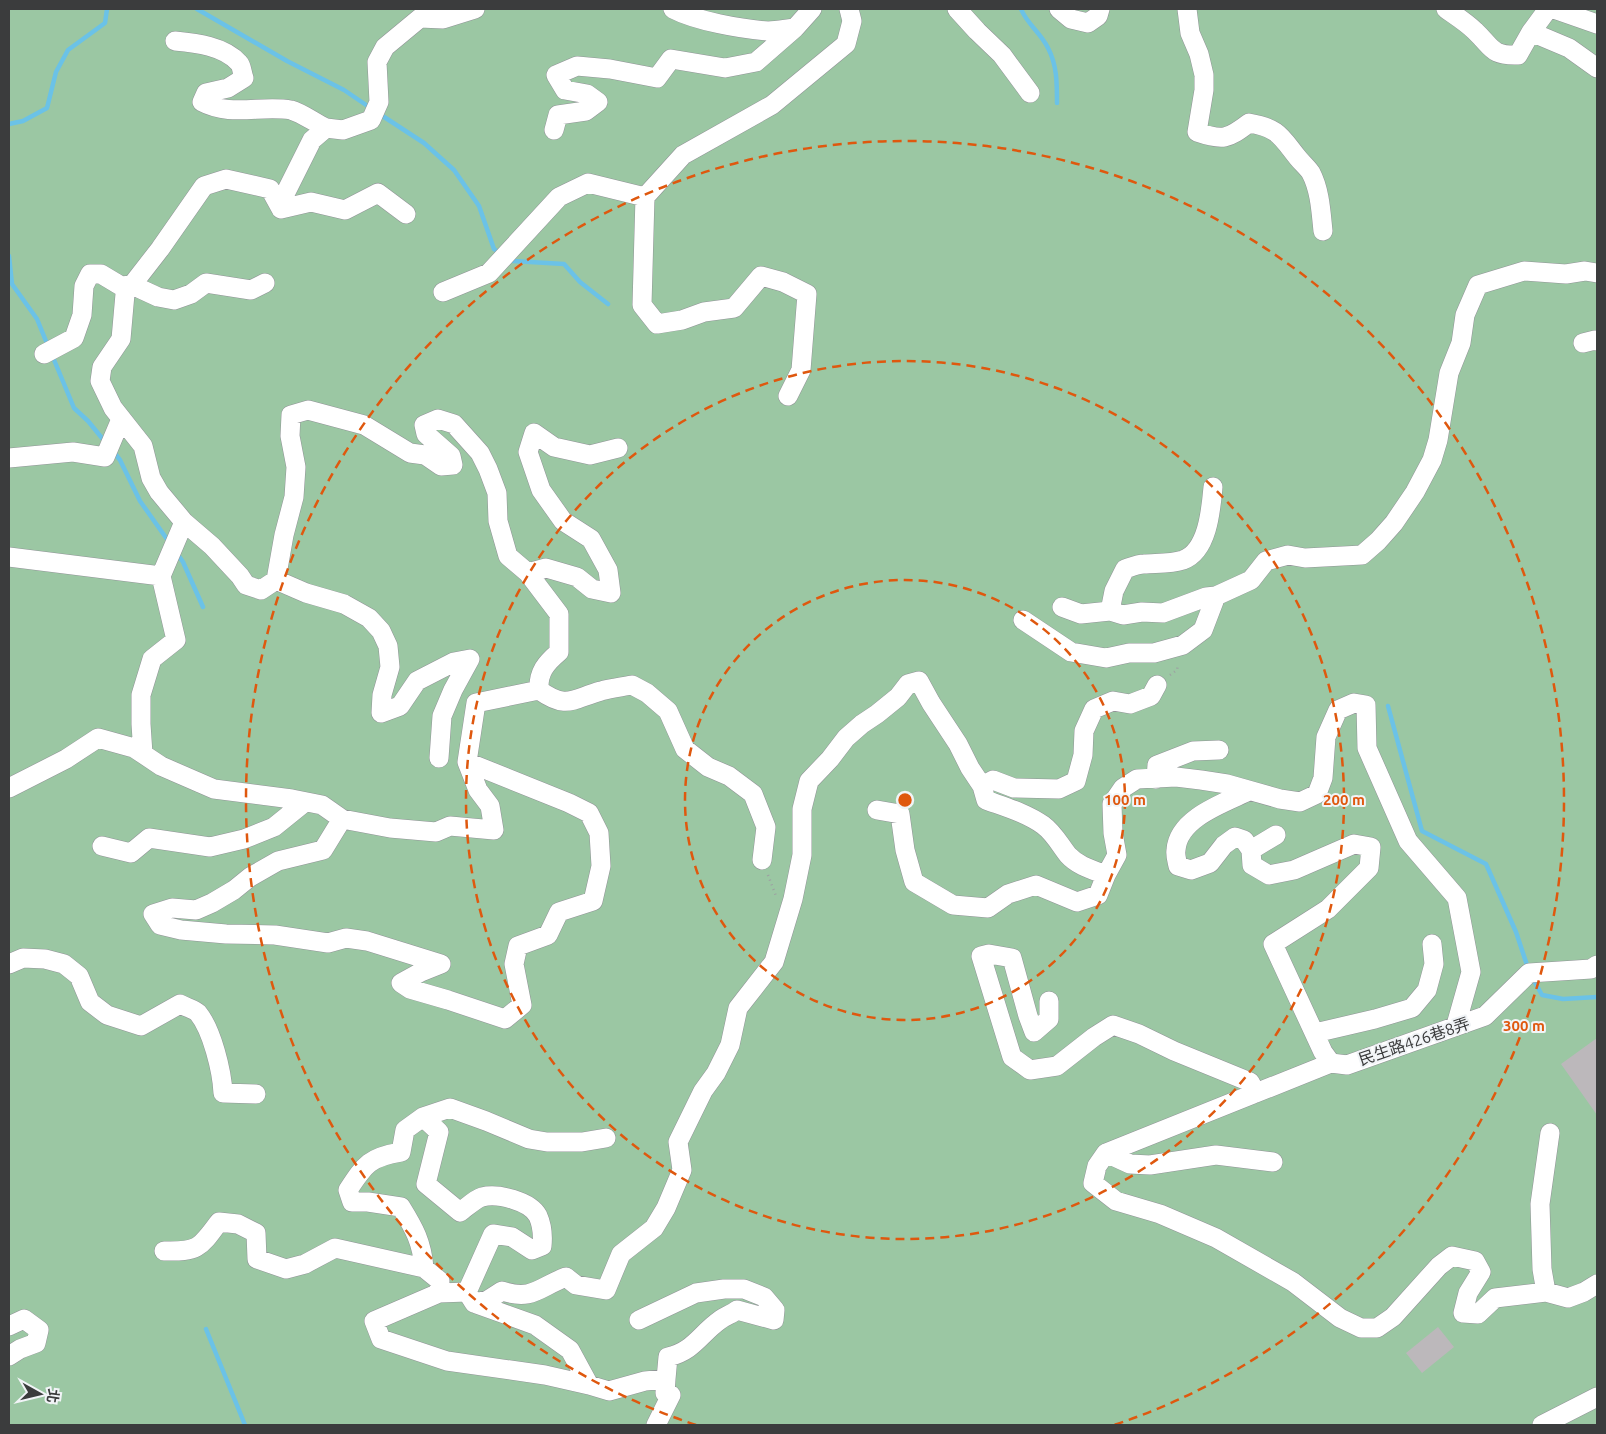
<svg xmlns="http://www.w3.org/2000/svg" width="1606" height="1434" viewBox="0 0 1606 1434" font-family="Ubuntu,'Noto Sans TC',sans-serif">
<style>
.green{fill:#9bc7a3}
.lines{fill:none;stroke-linecap:round;stroke-linejoin:round}
.stream{stroke:#6bc2e7;stroke-width:4.5}
.building{fill:#bcb8bb}
.minor-casing{stroke:#919497;stroke-width:20}
.path{stroke:#9d9fa2;stroke-width:2.5;stroke-dasharray:1 4;stroke-linecap:butt}
.minor{stroke:#fff;stroke-width:19}
.ring{fill:none;stroke:#df580e;stroke-width:2.5;stroke-dasharray:9 6}
.labels{text-anchor:middle;dominant-baseline:central;stroke-width:4;stroke-linejoin:round;paint-order:stroke}
.street-label{font-size:16px;fill:#3b3c3d;stroke:#f1f4f7}
.centre{fill:#df580e;stroke:#f1f4f7;stroke-width:2.5}
.ring-label{font-size:15px;text-anchor:middle;font-weight:bold;fill:#df580e;stroke:#f1f4f7;stroke-width:4;stroke-linejoin:round;paint-order:stroke}
</style>
<rect width="100%" height="100%" fill="#e4e7ea"/>
<path class="green" d="M9,9H1597V1425H9Z"/>
<g class="lines">
<path class="stream" d="M197,9L287,61L344,90L372,109
M1021,9C1027,24 1041,33 1048,48C1057,65 1057,83 1057,103
M378,113L424,143L454,170L479,206L494,249L500,253
M9,124L23,121L47,108L56,72L68,50L105,23L107,9
M9,256L12,284L37,319L48,346
M509,259L513,261L564,264L580,282L608,304
M52,355L74,408L88,421L106,443
M113,451L120,460L140,501L169,542
M176,552L183,562L203,607
M1388,706L1422,831L1486,864L1516,932L1528,968
M1532,977L1542,995L1563,999L1597,997
M206,1329L245,1425"/>
</g>
<path class="building" d="M1597,1038V1115L1561,1064Z
M1438,1327L1454,1347L1422,1373L1406,1353Z"/>
<g class="lines">
<defs>
<path id="minor" d="M475,9L443,19L420,18L385,47L377,62L379,102L371,120L343,130L326,128L312,140L284,196L281,209L270,189L226,179L204,186L160,249L125,294L121,339L102,367L100,381L113,408L143,446L151,478L159,492L184,522L212,546L240,576L246,585L261,590L276,580L284,535L294,497L296,467L290,436L291,415L308,410L364,425L410,453L425,455L441,466L453,465L451,456L426,434L424,425L438,419L454,424L480,453L488,469L497,493L498,521L508,556L528,573L559,614V652C546,663 538,672 539,690C567,710 572,699 601,691C611,688 622,687 632,685L647,693L668,711L685,749L708,767L729,776L753,794L766,827L762,860
M673,9C696,21 741,29 768,31C776,31 786,29 795,28L812,9
M957,9L977,31L1002,55L1030,93
M1059,9L1071,19L1088,23L1098,16L1100,9
M1187,9L1190,33L1199,54L1204,75V90L1197,132C1223,141 1228,139 1249,123C1279,128 1281,137 1298,158C1302,163 1308,168 1311,173C1320,190 1321,212 1323,231
M1446,9C1456,16 1467,23 1475,31C1493,48 1491,56 1518,55L1531,32
M1548,9L1531,32L1569,48L1597,68
M1554,9L1597,24
M175,41C196,43 224,46 239,63C242,66 242,73 244,78L228,88L206,93L202,102C230,117 261,105 291,110C302,113 315,123 326,128
M554,130L558,115L586,111L598,102L587,94L565,90L556,75L577,66L610,69L657,78L671,59L725,68L756,62L795,28
M281,209L311,202L345,210L378,193L406,214
M443,292L489,273L559,197L588,183L645,197
M1583,343L1595,340L1597,341
M44,354L74,338L82,315L84,286L90,274H101L121,286L132,285L158,297L174,300L191,294L206,283L251,290L265,283
M788,396L801,370L807,294L783,282L761,276L734,308L704,312L682,320L657,324L642,305L645,197L683,155L772,105L846,44L852,21L849,9
M9,458L73,452L105,457L121,419
M1213,487C1211,509 1208,551 1183,560C1171,564 1157,563 1144,564C1138,564 1131,567 1125,569L1114,591L1110,611L1123,615L1142,612L1163,613L1206,597L1216,596
M9,557L161,576
M528,573L546,568L577,577L592,589L611,593L608,570L591,539L563,521L541,490L528,452L534,433L554,447L590,455L618,448
M276,580L306,593L344,604L369,618L381,631L388,646L390,667L382,695L381,713L400,706L417,681L454,662L470,659L453,690L442,716L439,758
M1062,607L1081,614L1110,611
M1023,620L1071,652L1106,658L1129,653H1154L1183,645L1203,630L1216,596L1251,580L1266,561L1288,555L1305,558L1362,555L1378,541L1394,523L1415,492L1432,460L1438,440L1449,373L1461,343L1465,315L1478,285L1524,271L1566,274L1585,271L1597,273
M143,754L141,724V695L152,659L176,640L161,576L184,522
M1156,779L1157,765L1193,751L1219,750
M982,786L993,780L1014,788L1059,789L1076,781L1083,755L1084,731L1094,709L1113,701L1130,704L1151,696L1157,685
M9,788L66,759L98,738L134,748L161,766L214,789L292,799L322,805L342,819L390,828L436,832L450,826L494,830L490,806L478,790L467,762L476,703L539,690
M1249,791C1224,803 1178,818 1176,850C1175,855 1177,861 1178,866L1191,870L1210,863L1224,845L1235,837L1244,840L1251,850
M877,810L900,814L905,850L914,882L953,905L988,908L1008,894L1036,885L1077,902L1098,895L1106,875
M342,819L323,850L278,861L250,877L234,890L212,903L196,910L172,908L153,914L160,925L181,930L226,934L275,935L328,943L346,938L367,941L441,964L421,972L401,983L410,989L448,1000L505,1019L522,1005L514,964L518,946L548,935L559,912L593,901L601,866L599,833L589,813L569,803L467,762
M1276,835L1251,850L1252,865L1269,875L1294,870L1354,844L1371,847L1369,868L1328,909L1273,944L1323,1052L1331,1063L1347,1065L1485,1016L1529,973L1591,969L1597,965
M102,846L131,853L149,838L210,847L244,839L274,827L305,802
M9,964L23,958L45,959L64,964L79,976L90,1002L107,1015L141,1026L180,1004C185,1007 194,1009 198,1013C212,1030 222,1071 223,1093L256,1094
M1049,1001V1019L1034,1032L1028,1016L1012,958L989,954L981,956L1012,1057L1030,1070L1057,1066L1094,1037L1113,1025L1139,1034L1174,1051L1250,1082L1256,1093
M1315,1033L1375,1019L1412,1008L1427,990L1434,964L1432,944
M1331,1063L1106,1153L1097,1166L1093,1183L1116,1201L1160,1214L1216,1238L1293,1282L1340,1318L1361,1328H1377L1393,1317L1439,1266L1452,1256L1475,1261L1481,1272L1468,1293L1463,1313L1478,1314L1495,1298L1546,1292L1568,1298L1584,1292L1597,1284
M423,1117L439,1132L426,1184L460,1212C466,1208 475,1199 482,1197C498,1193 530,1201 538,1216C542,1225 543,1236 542,1246L532,1250L512,1237L493,1234L467,1292
M606,1138L582,1142H547L529,1139L486,1121L450,1108L423,1117L405,1130L401,1152C370,1157 365,1164 348,1190L352,1202H368L401,1207C414,1228 422,1242 424,1268L440,1281L439,1293L374,1321L381,1339L447,1361L545,1375L589,1385L609,1391L645,1381L666,1379L665,1393L671,1395L656,1425
M1106,1153L1130,1164L1150,1165L1216,1155L1273,1162
M164,1251C198,1252 200,1248 219,1222L238,1224L256,1233L257,1259L286,1269L305,1264L335,1248L424,1268
M1546,1292L1542,1269L1540,1204L1550,1133
M439,1293L467,1292L474,1303L488,1300L502,1291C533,1301 539,1287 566,1277L576,1285L606,1290L621,1254L654,1228L666,1208L682,1170L678,1142L703,1091L716,1073L730,1045L738,1008L774,962L793,899L802,855V809L809,781L830,759L846,738L862,724L877,714L898,697L908,684L919,681L931,703L958,744L970,768L982,786L986,800C1005,807 1026,813 1043,825C1054,833 1060,845 1068,855C1078,866 1093,870 1106,875L1117,855L1113,833L1112,804L1123,788L1137,779L1176,777L1201,780L1227,784L1280,799L1300,802L1317,794L1323,778L1326,737L1338,710L1354,703L1366,705L1367,748L1408,841L1457,898L1471,972L1456,1025
M474,1303L535,1325L570,1350L589,1385
M639,1320L696,1293L724,1289H744L764,1297L775,1310L774,1320L737,1310C732,1314 725,1316 720,1320C700,1334 694,1351 668,1357L666,1379
M9,1326L24,1319L39,1330L36,1343L20,1349L9,1356
M1542,1425L1597,1397"/>
</defs>
<use href="#minor" class="minor-casing"/>
<path class="path" d="M1170,675L1177,670L1178,664
M768,875L776,896"/>
<use href="#minor" class="minor"/>
</g>
<g class="ring">
<circle cx="905" cy="800" r="220"/>
<circle cx="905" cy="800" r="439"/>
<path d="M696 1425A659 659 0 1 1 1114 1425"/>
</g>
<g class="labels">
<g class="street-label">
<text transform="translate(1414 1041) rotate(-19)">民生路426巷8弄</text>
</g>
</g>
<circle cx="905" cy="800" r="8" class="centre"/>
<g class="ring-label">
<text x="1125" y="805">100 m</text>
<text x="1344" y="805">200 m</text>
<text x="1524" y="1031">300 m</text>
</g>
<rect width="1606" height="1434" fill="none" stroke="#3b3c3d" stroke-width="20"/>
<g transform="translate(40 1394) rotate(98)" stroke="#f1f4f7" stroke-width="4" paint-order="stroke">
<path d="M0-4L9 19L0 12L-9 19Z" fill="#3b3c3d"/>
<text y="-8" font-size="14" font-weight="bold" text-anchor="middle" fill="#3b3c3d">北</text>
</g>
</svg>
